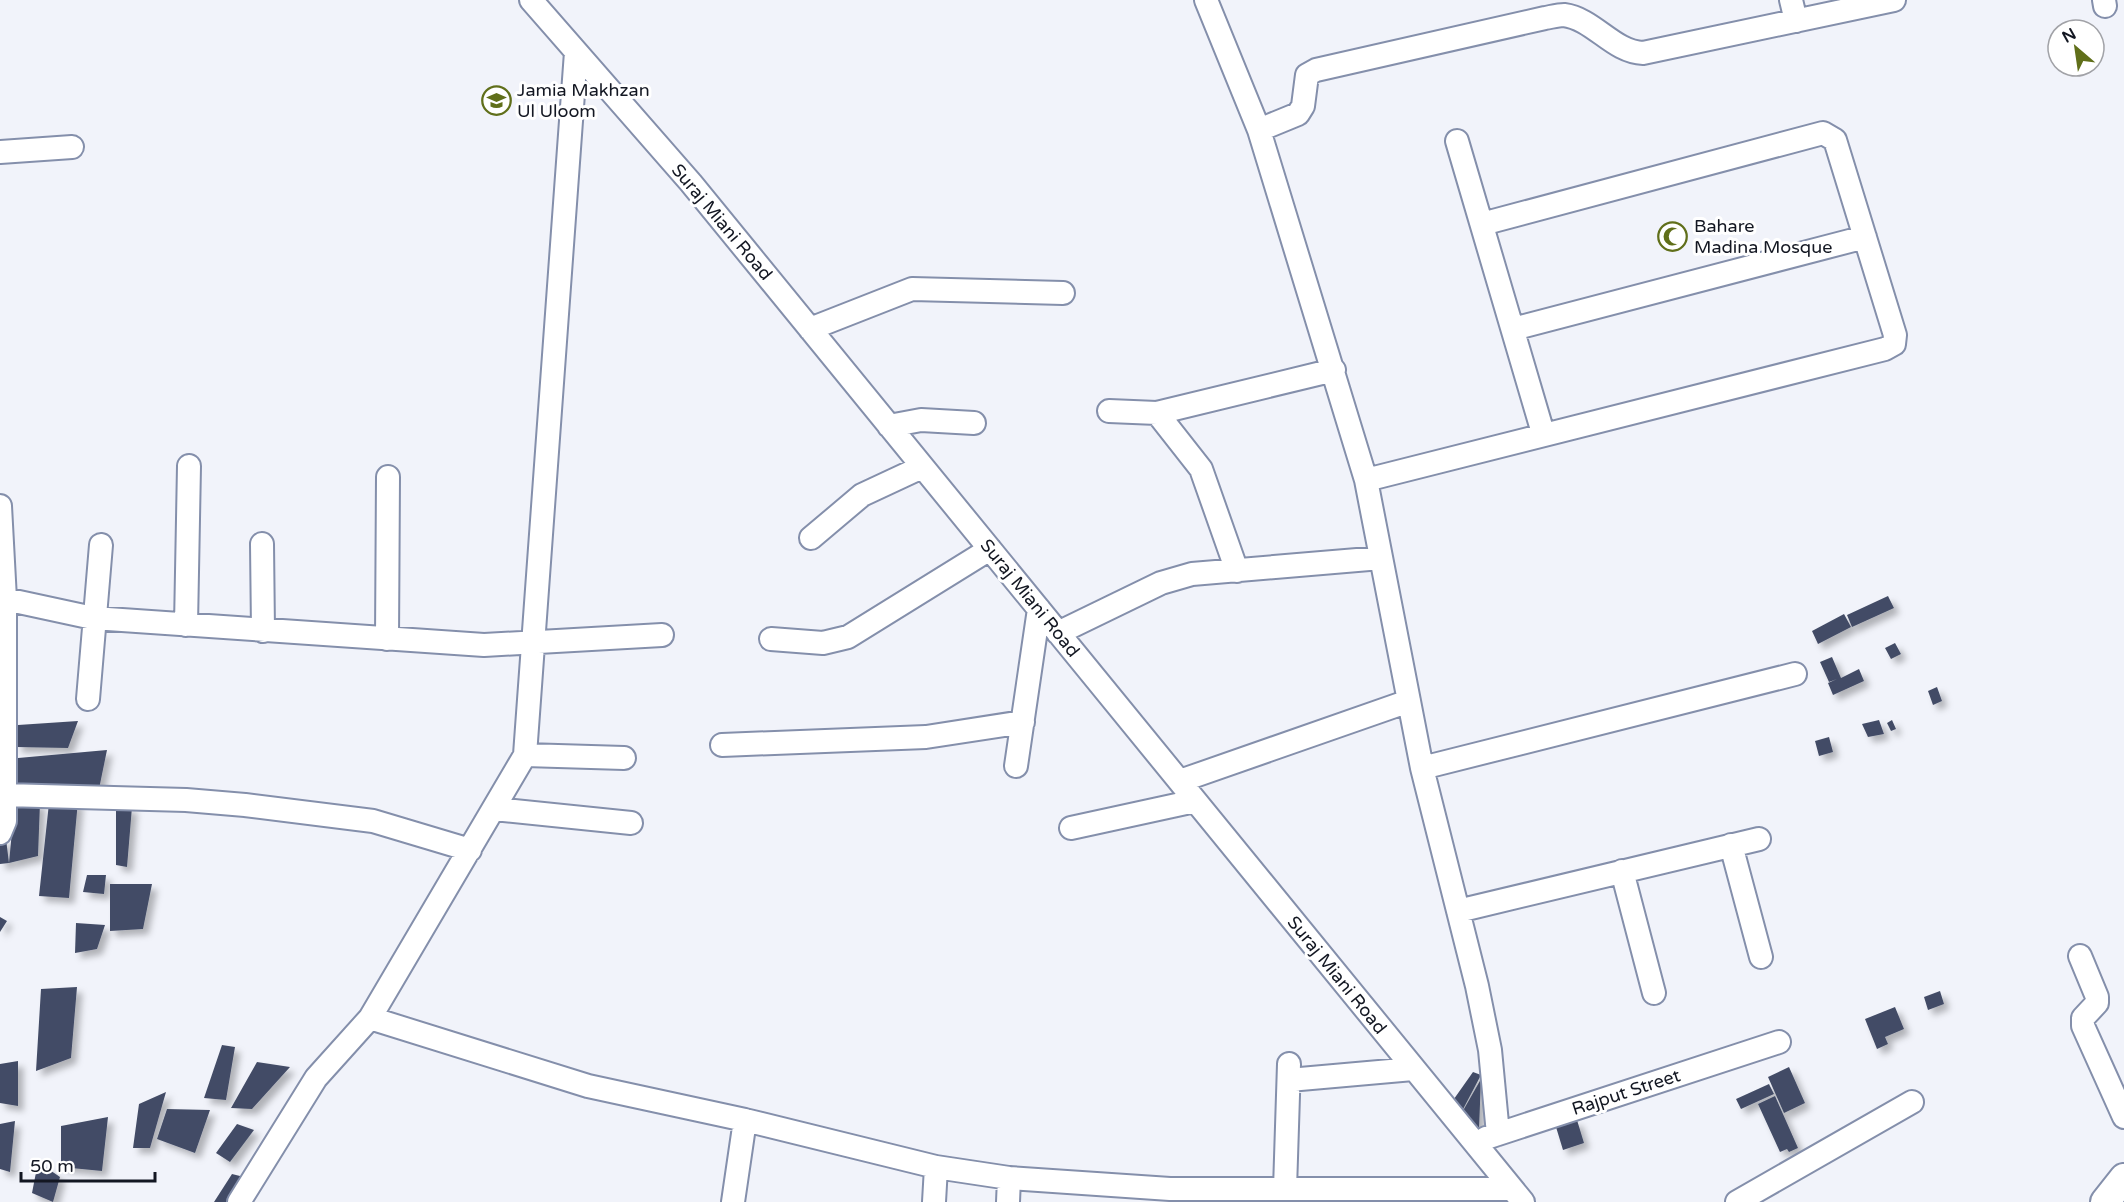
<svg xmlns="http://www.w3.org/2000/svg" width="2124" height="1202" viewBox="0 0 2124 1202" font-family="'Varela Round',sans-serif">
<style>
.building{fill:#434c66;filter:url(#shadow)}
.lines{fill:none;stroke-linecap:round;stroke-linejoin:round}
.minor-casing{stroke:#848fab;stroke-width:26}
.major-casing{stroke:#848fab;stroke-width:32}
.minor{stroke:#fff;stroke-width:22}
.major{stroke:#fff;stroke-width:28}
.labels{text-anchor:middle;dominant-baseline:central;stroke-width:6;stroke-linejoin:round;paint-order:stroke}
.poi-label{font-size:18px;fill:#131722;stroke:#fff;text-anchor:start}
.street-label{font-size:18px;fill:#131722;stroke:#fff}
</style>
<defs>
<filter id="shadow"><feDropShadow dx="5.5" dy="5.5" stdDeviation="3" flood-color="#0004"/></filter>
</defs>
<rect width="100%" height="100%" fill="#f1f3fa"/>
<path class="building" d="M1888,596L1894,608L1852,627L1847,615Z
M1844,614L1851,627L1818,644L1812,631Z
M1895,643L1901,654L1891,659L1885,648Z
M1832,657L1841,678L1859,669L1864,681L1833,695L1828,683L1837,679L1829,682L1820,662Z
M1937,687L1942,701L1933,705L1928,691Z
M1879,720L1884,734L1868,737L1862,724Z
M1892,720L1896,729L1891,731L1887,723Z
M78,721L68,748L16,747L18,725Z
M1829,737L1833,752L1819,756L1815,741Z
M107,750L99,789L11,790L18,758Z
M15,799L40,803L38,856L9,863L0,864V840L6,839L9,863Z
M78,801L69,898L39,896L49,803Z
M116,807H132L127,867L116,865Z
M87,875H106L104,894L83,892Z
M110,884H152L143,929L110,931Z
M0,917L7,921L0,932Z
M76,923L105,925L97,949L75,953Z
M77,987L71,1058L36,1071L41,989Z
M1940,991L1944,1004L1928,1010L1924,997Z
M1895,1007L1904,1029L1885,1037L1888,1044L1877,1049L1865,1019Z
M222,1045L235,1047L226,1100L204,1098Z
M18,1061V1106L0,1103V1064Z
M257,1062L290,1067L252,1109L231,1108Z
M1789,1067L1805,1103L1784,1113L1768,1077Z
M1473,1072L1481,1075L1461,1113L1449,1106Z
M1481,1079L1479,1129H1472L1460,1116Z
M1769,1084L1774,1094L1741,1109L1736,1099Z
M166,1092L150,1148H133L139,1104Z
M1775,1096L1798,1148L1789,1152L1787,1149L1780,1152L1758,1104Z
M167,1109L210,1110L195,1153L157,1139Z
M108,1117L102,1171L61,1167V1126Z
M1577,1120L1584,1143L1563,1150L1556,1127Z
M15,1121L10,1172L0,1169V1124Z
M237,1124L254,1130L230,1162L216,1153Z
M38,1162L60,1177L53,1202L32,1193Z
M232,1174L248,1178L233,1202H214Z"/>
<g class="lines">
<defs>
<path id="minor" d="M531,0L691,183L1523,1202
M1206,0L1259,130L1366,480L1422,768L1477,986L1490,1050L1498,1134
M1791,0L1796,21
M2104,0L2105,6
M1259,130L1298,114L1303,106L1307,75L1316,70L1545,18C1551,17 1558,15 1564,15C1594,19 1613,52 1643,53L1894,0
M1457,141L1543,433
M0,152L72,147
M810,329L912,289L1063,293
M1513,329L1865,237
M1109,411L1157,413L1334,370
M1157,413L1201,469L1237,571
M889,426L921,420L974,423
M1366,480L1885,349L1894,344L1895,335L1835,140L1823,133L1482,224
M0,506L5,599V821L0,833
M811,538L862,495L922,467
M262,544L263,631
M5,599L93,618L484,645L662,635
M186,625L189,466
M1058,633L1161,583L1192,574L1381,558
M387,639L388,477
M771,639L823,643L848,637L990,549
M88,699L101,545
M722,745L926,737L1023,722
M525,755L624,758
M1016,766L1039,609
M1422,768L1795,674
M1180,781L1409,701
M5,795L186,800L245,805L373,821L470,850
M494,809L631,823
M1071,828L1195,801
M1731,845L1761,957
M1622,871L1654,993
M1458,911L1759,839
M2080,956L2097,997V1003L2083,1018V1026L2124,1117
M370,1018L588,1086L745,1120L936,1167L1009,1178L1170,1189H1512
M1289,1080L1413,1069
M1486,1138L1779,1042
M1285,1189L1289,1064
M239,1202L316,1078L370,1018L525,755L576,52
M733,1202L745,1120
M934,1202L936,1167
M1008,1202L1009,1178
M1737,1202L1912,1102"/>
<path id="major" d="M2105,1202L2124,1178"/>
</defs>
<use href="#minor" class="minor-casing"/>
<use href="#major" class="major-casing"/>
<use href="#minor" class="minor"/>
<use href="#major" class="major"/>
</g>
<defs>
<symbol id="school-ring" viewBox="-11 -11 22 22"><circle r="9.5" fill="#fff" stroke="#606f1a" stroke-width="1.5"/><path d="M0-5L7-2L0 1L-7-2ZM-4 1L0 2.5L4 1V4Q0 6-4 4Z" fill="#606f1a"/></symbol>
<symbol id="mosque-ring" viewBox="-11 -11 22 22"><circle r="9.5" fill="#fff" stroke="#606f1a" stroke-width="1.5"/><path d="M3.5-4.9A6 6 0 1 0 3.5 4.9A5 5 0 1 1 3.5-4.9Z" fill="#606f1a"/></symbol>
</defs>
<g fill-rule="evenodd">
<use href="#school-ring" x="480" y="84" width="33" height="33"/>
<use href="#mosque-ring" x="1656" y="220" width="33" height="33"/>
</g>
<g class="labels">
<g class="poi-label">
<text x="517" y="90">Jamia Makhzan<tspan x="517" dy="21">Ul Uloom</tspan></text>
<text x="1694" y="226">Bahare<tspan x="1694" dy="21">Madina Mosque</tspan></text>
</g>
<g class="street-label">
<text transform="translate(722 222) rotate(50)">Suraj Miani Road</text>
<text transform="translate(1030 598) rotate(51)">Suraj Miani Road</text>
<text transform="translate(1337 975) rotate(51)">Suraj Miani Road</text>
<text transform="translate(1626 1092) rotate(-18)">Rajput Street</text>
</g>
</g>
<g transform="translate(2076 48) rotate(331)"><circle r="28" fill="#ffffff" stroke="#a1a2a7" stroke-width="1.5"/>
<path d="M0-4.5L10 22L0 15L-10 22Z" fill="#606f1a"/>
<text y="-9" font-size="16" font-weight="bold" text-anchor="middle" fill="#131722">N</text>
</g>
<path d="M21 1172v9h134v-9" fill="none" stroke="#131722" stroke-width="3"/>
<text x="30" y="1172" font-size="18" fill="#131722" stroke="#ffffff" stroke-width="4.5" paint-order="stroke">50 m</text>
</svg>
